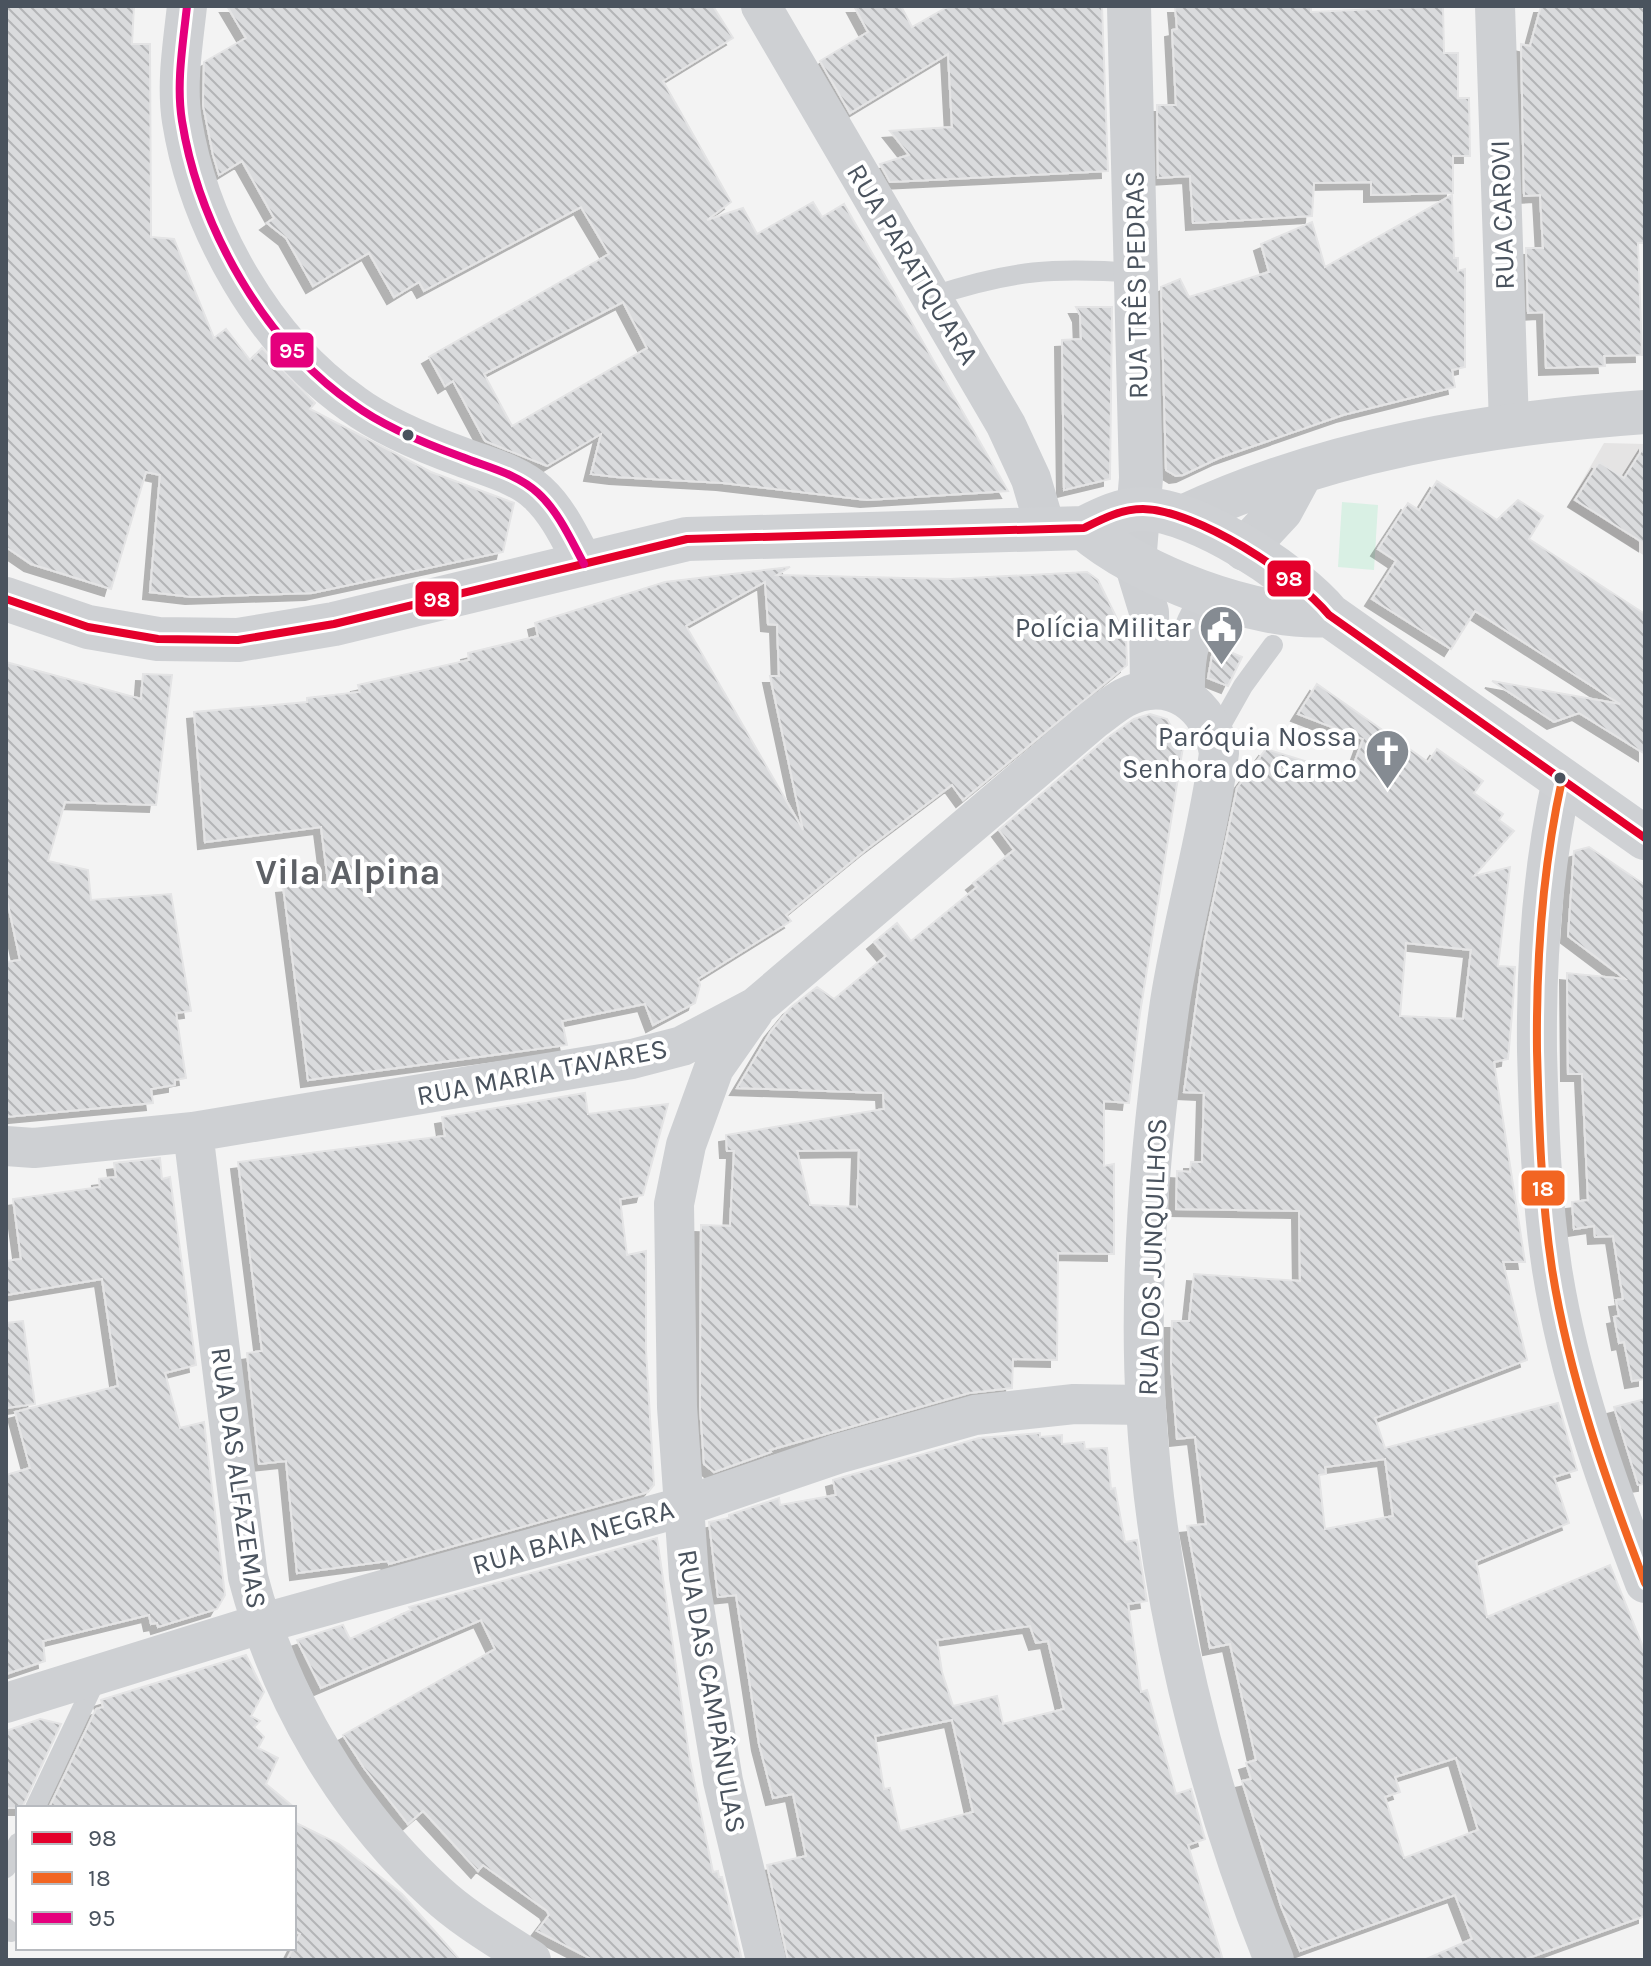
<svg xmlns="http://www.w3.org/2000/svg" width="1651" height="1966" viewBox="0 0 1651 1966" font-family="Karla,sans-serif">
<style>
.education{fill:#e5e4e4}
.pitch{fill:#d9f0e4}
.building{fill:url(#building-back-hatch);stroke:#e4e4e5;stroke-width:2;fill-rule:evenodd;filter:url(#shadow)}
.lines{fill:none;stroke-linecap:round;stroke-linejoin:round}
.service{stroke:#ced0d3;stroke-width:20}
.minor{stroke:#ced0d3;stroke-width:40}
.tertiary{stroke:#ced0d3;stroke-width:44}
.secondary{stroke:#cfd1d4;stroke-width:44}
.bus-1-casing{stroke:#fff;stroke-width:14}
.bus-2-casing{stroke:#fff;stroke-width:14}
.bus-3-casing{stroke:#fff;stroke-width:14}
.bus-1{stroke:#e4002b;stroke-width:8}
.bus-2{stroke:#f26522;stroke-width:8}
.bus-3{stroke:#e5007d;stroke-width:8}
.bus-dot{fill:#4a535e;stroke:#fff;stroke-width:3}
.labels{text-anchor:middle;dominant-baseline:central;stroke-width:8;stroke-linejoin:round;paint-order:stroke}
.street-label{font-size:28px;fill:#4a535e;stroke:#fff}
.poi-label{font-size:28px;fill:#4a535e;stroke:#fff;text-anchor:end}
.district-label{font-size:36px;font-weight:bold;fill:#5e6166;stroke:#fff}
.line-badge{stroke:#fff;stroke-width:3}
.badge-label{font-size:22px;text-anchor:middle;font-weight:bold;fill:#fff}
</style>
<defs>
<pattern id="building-back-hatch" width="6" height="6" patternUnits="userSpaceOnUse" patternTransform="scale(2)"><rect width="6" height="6" fill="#dadbdd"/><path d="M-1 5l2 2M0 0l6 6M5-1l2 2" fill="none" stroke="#b3b4b6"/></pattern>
<filter id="shadow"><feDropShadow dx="-7" dy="7" stdDeviation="0" flood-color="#0004"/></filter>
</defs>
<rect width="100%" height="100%" fill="#f3f3f3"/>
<path class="education" d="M1604,443L1645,444V556L1567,507Z"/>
<path class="pitch" d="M1342,502L1378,505L1374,570L1338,567Z"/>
<path class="building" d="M6,6H134L132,44H150L151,237L174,239L214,338L226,329L250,360L262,348L315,403L310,409L431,472L514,503L503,552L312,593L192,597L150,592L160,475L146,472L111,589L31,564L6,547Z
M227,6H713L733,38L663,81L731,202L707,220L743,208L757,234L813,202L822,217L844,204L1008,491L867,500L723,483L616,477L591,474L601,434L547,466L485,441L453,381L445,386L429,357L609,254L581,207L424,291L419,282L394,297L369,253L313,286L286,238L267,223L274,218L242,161L219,175L213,155L203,105L204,62L246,38ZM623,302L647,348L512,426L484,374Z
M854,6H901L912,27L949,6H1102L1108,171L890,182L880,164L909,155L890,131L952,127L948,54L850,113L820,61L868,32Z
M1175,6H1311V12L1443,6L1444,53H1458V98H1469L1470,156H1453V193L1371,195V182L1314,183L1312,216L1193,223L1190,176L1158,178L1157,105H1176L1172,30L1177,29Z
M1541,6H1645V243H1638L1642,355L1604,356L1605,366L1546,368L1544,312L1528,313L1526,248H1543L1540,195L1524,196L1521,44L1530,46Z
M1452,195L1454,258H1458V271L1465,269V367L1452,370L1455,387L1343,415L1219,458L1183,475L1176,476L1166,470L1161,287L1180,279L1189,297L1269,272L1261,244L1312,222L1325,267Z
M1076,307H1112L1110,479L1064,490L1062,340L1081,339L1080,315Z
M1645,445V544L1575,500L1599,462L1624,478Z
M1437,481L1497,520L1518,500L1543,516L1529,539L1645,614V754L1579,713L1554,722L1492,681L1620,704L1475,611L1451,649L1372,599L1396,561L1378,549L1408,503L1419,510Z
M790,567L777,575L950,579L1087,572L1098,580L1126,637L1127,665L963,800L952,785L867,849L786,915L791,921L698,979L700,985L695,1003L653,1025L645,1004L562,1021L567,1045L308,1080L283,886L328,882L321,827L205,842L194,712L307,702V698L360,692L358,685L469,660L468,653L538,636L535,623L665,582ZM765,582L768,624L777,625L779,676H770L803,830L686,626Z
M1214,645L1242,657L1228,686L1208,678Z
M6,662L141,699L143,674L172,675L156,805L65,802L48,861L88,870L91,900L171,894L191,1011L176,1013L186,1078L175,1080V1085L151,1089L153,1103L6,1117V962L20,960L6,895Z
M1317,684L1428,762L1437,749L1483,781L1474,793L1503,814L1499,820L1514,831L1474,876L1510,867L1498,966L1515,967L1513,1002L1508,1059L1494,1062L1525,1262H1503L1527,1360L1375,1418L1385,1448L1558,1403L1577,1470L1554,1477L1569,1523L1476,1561L1487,1617L1610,1565L1645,1652V1916L1523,1960H1424L1472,1939L1455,1895L1300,1951L1281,1906L1242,1781L1251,1779L1246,1763L1256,1760L1230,1644L1210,1648L1187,1526L1206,1524L1195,1437L1177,1439L1171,1363L1172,1321H1189L1194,1274L1300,1281L1299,1211L1176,1209L1177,1171L1190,1172L1191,1162H1202L1204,1093L1184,1092L1205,940L1237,788L1266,749L1350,775L1363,739L1298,714ZM1406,943L1471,950L1463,1019L1400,1016ZM1385,1459L1393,1516L1325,1529L1319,1475L1326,1474L1325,1467ZM1456,1758L1478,1830L1404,1858L1385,1797L1400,1792L1395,1777Z
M1150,714L1167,719L1183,747L1140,1013L1129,1103L1104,1101V1166L1114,1164V1254L1058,1253L1057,1360L1013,1359L1012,1388L969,1393L770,1450L771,1452L714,1472L704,1464L700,1406L701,1225L730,1226L734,1151H727L726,1135L884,1109L883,1093L737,1088L771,1031L790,1008L817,987L834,999L886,956L874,942L897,923L911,941L977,887L973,883L1014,850L999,830L1107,738L1134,719ZM859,1150L857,1207L810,1205L797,1151Z
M1589,847L1645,885V1379L1632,1381L1624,1342L1619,1343L1614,1317L1619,1316L1616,1300L1623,1299L1613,1236L1595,1237L1594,1226L1574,1229L1572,1202L1588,1200L1582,1074H1568L1567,973L1625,979L1568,936L1574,851Z
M585,1093L588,1114L668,1104L643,1195L620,1199L627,1255L646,1251V1350L654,1485L648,1492L389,1564L388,1561L297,1573L286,1461L259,1464L247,1353L262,1351L238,1162L445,1136L442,1117Z
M160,1158L162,1179L170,1177L196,1365L165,1373L180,1428L204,1422L225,1595L217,1609L158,1627L157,1623L151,1624L149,1615L43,1641L45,1661L6,1674V1475L30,1468L15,1412L118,1386L102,1279L6,1295V1261L21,1259L13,1199L100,1187L99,1179L116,1177L114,1163Z
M23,1321L35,1404L6,1408V1323Z
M1645,1399V1484L1638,1485L1614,1407Z
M1040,1433V1437L1062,1435V1444L1084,1442L1085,1449L1107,1448L1111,1489L1115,1488L1125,1542L1137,1540L1147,1601L1128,1604L1141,1692L1147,1690L1176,1794L1191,1789L1205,1839L1188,1845L1223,1960H788L767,1865L806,1856L793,1794L773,1798L759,1744L736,1595L718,1597L709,1522L729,1518V1515L779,1498L780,1505L836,1495L833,1480L979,1438ZM1030,1626L1036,1643L1048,1641L1064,1709L1003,1724L997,1696L953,1706L942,1672L937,1640ZM952,1720L973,1812L900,1831L890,1788L884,1789L875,1736Z
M657,1538L690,1761L713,1872L718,1871L719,1877H722L742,1960H593L537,1931L549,1915L547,1911L483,1865L478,1871L423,1811L408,1824L364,1768L343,1735L495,1649L481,1620L321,1688L297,1640L343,1625L350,1639L411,1610L409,1607Z
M246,1655L264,1692L251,1716L260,1721L254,1727L264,1737L258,1748L278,1758L266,1784L295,1808H49L96,1709L103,1707L101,1700Z
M40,1719L61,1724L22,1808H6V1731Z
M294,1822L339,1844L402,1894L460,1960H287L300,1934L294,1931Z"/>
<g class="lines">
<path class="service" d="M933,296C1012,270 1054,267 1136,273
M1216,734L1243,686L1273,645
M35,1808L99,1673
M6,1868L18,1843
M6,1928L11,1932"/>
<path class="minor" d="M187,6C183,43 176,84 182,121C199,227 264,342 353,404C384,427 426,444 462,457C487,467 518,474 538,493C558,511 571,540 584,564
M761,6L1006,425L1031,479L1046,530
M1495,6L1509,424
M1134,563L1149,612L1150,689
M1185,695C1184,658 1189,624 1215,596
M1562,780C1542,870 1536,958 1537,1051C1539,1124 1541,1196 1552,1269C1569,1377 1606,1481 1645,1583
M754,1011L714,1068L686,1145L674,1204L677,1407L689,1577L723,1781L766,1960
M193,1132L248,1577C279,1696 345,1810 436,1893C464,1919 499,1939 531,1960
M6,1146L34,1148L193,1132L632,1059L682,1046L756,1007L1093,720C1103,713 1113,704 1124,698C1171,674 1211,705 1219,753C1208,837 1183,918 1170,1002C1151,1134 1138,1274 1146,1408C1157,1593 1205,1789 1274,1960
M6,1703L260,1624L682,1507L837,1454L975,1415L1074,1404L1146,1405"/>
<path class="tertiary" d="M1129,6L1141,478L1134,563
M1183,517C1326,450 1488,423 1645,412
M1245,549L1281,510L1301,473"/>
<path class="secondary" d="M1084,528C1137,575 1258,621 1329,615
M6,599L88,627L158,639L238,640L334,624L687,539L1084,528C1102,519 1121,509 1143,509C1197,510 1295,574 1329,615L1645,838"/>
<defs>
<path id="bus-1" d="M6,599L88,627L158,639L238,640L334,624L687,539L1084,528C1102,519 1121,509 1143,509C1197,510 1295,574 1329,615L1645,838"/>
<path id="bus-2" d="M1562,780C1542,870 1536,958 1537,1051C1539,1124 1541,1196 1552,1269C1569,1377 1606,1481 1645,1583"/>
<path id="bus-3" d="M187,6C183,43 176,84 182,121C199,227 264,342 353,404C384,427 426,444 462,457C487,467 518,474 538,493C558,511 571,540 584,564"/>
</defs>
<use href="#bus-1" class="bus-1-casing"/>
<use href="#bus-2" class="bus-2-casing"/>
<use href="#bus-3" class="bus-3-casing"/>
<use href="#bus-1" class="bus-1"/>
<use href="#bus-2" class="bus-2"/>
<use href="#bus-3" class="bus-3"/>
</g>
<defs>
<symbol id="civic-pin" viewBox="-11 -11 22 30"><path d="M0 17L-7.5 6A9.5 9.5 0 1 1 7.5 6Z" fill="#858b92" stroke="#fff"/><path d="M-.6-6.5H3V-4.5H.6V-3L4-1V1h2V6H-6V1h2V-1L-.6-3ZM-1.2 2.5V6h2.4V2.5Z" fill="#fff"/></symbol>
<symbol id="church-pin" viewBox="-11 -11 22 30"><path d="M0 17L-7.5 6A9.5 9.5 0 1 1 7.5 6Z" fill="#858b92" stroke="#fff"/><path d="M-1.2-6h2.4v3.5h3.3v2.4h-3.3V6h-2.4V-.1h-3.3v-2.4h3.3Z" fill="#fff"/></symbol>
</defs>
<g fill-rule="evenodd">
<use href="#civic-pin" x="1196" y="602" width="51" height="69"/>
<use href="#church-pin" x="1362" y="726" width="51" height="69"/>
</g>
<g class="bus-dot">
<circle cx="408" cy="435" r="7"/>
<circle cx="1560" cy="778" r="7"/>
</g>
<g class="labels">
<g class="street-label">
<text transform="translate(1502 215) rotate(-92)">RUA CAROVI</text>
<text transform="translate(913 264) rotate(59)">RUA PARATIQUARA</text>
<text transform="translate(1136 285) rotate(-91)">RUA TRÊS PEDRAS</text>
<text transform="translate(542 1072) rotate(-11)">RUA MARIA TAVARES</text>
<text transform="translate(1152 1257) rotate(-88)">RUA DOS JUNQUILHOS</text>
<text transform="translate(239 1478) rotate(82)">RUA DAS ALFAZEMAS</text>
<text transform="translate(573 1537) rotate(-16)">RUA BAIA NEGRA</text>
<text transform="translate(712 1691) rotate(80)">RUA DAS CAMPÂNULAS</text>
</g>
<g class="poi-label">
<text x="1191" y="627">Polícia Militar</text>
<text x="1357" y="736">Paróquia Nossa<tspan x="1357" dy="32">Senhora do Carmo</tspan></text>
</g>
<g class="district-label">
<text x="348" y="872">Vila Alpina</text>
</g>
</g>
<g class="line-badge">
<rect x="269" y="331" width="46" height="38" rx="8" fill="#e5007d"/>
<rect x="1266" y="559" width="46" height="39" rx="8" fill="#e4002b"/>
<rect x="414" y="580" width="46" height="38" rx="8" fill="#e4002b"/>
<rect x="1520" y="1169" width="46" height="38" rx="8" fill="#f26522"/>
</g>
<g class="badge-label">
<text x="292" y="358">95</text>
<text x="1289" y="586">98</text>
<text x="437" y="607">98</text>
<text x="1543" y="1196">18</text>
</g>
<rect width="1651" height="1966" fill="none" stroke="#4a535e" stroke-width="16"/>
<rect x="16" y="1806" width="280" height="144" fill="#ffffff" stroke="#b7babf" stroke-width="2"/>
<rect x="32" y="1832" width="40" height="12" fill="#e4002b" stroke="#b7babf" stroke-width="2"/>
<text x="88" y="1846" font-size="24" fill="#4a535e">98</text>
<rect x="32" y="1872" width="40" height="12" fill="#f26522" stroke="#b7babf" stroke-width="2"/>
<text x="88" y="1886" font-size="24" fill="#4a535e">18</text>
<rect x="32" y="1912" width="40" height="12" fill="#e5007d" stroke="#b7babf" stroke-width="2"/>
<text x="88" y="1926" font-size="24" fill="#4a535e">95</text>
</svg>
